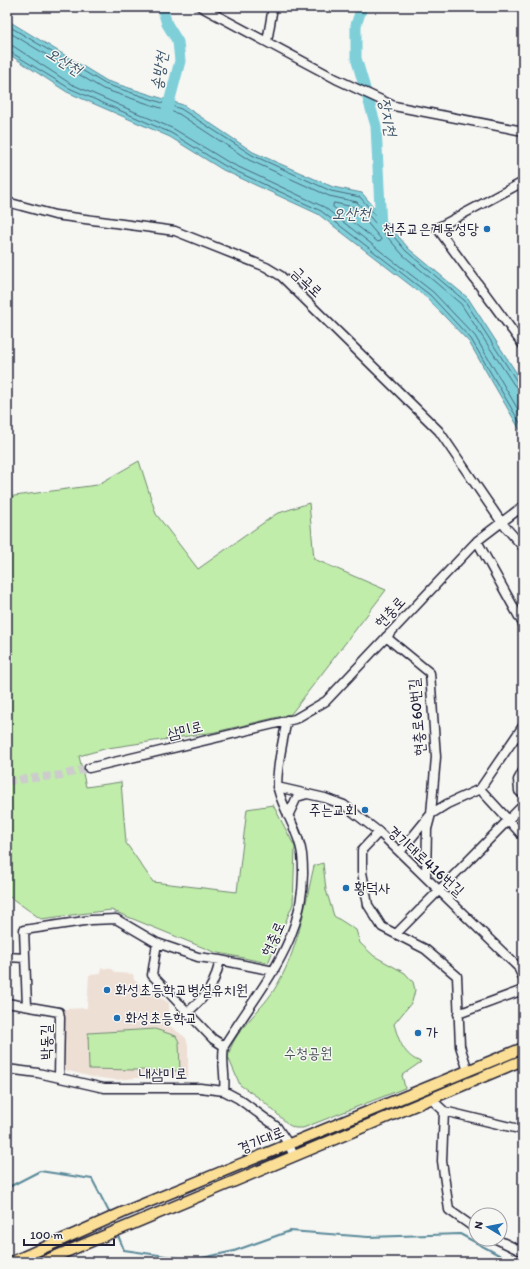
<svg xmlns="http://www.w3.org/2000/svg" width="530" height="1269" viewBox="0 0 530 1269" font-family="Itim,'Poor Story',sans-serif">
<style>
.built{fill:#eedfd5}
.green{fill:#c0edaa;stroke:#718872}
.water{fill:#7fcfd9;stroke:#5a8a9a}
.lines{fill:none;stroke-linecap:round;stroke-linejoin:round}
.shore{stroke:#47677a;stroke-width:1}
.stream{stroke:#5a8a9a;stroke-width:2}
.river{stroke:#7fcfd9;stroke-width:11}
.minor-tunnel{stroke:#cccccd;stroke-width:8;stroke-dasharray:8 4;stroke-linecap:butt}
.minor-casing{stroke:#22223b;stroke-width:11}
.major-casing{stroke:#22223b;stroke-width:13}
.minor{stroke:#f6f6f2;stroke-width:8}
.major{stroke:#fbdf96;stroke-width:10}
.poi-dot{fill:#1f6fb2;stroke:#f6f6f2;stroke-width:1.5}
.labels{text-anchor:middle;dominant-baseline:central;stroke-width:3;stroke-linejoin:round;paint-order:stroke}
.poi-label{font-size:15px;fill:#22223b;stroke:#f6f6f2;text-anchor:start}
.street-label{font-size:15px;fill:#22223b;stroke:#f6f6f2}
.park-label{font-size:15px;fill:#4a5557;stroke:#f6f6f2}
.water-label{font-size:16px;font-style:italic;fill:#3e566a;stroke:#f6f6f2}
</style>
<rect width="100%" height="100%" fill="#f6f6f2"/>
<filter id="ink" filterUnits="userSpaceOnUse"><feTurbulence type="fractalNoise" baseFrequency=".025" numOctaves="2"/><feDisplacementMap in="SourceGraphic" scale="8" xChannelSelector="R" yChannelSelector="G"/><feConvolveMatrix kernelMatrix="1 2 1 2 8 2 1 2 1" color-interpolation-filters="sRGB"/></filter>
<g filter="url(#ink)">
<path class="built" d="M101,968L112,969L116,973L133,974L134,980L169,1003L170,1026L186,1038L188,1045V1077L158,1076L116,1080L92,1077L65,1070L64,1009L87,1008L89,975L101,974Z"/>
<path class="green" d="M139,461L156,514L198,569L276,514L309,503L314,559L386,590L291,714L215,732L108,748L79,756L86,787L121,782L126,843L153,882L237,892L247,809L273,805L295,847L293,904L268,963L214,952L111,910L41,919L7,895V497L97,485Z
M323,863L326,890L334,916L356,930L360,943L374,956L405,973L413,982L415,990L412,1002L394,1024C399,1041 404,1056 421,1062L402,1075L405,1088L303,1128H295L289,1125L262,1100L240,1085L228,1057C233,1031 260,1012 274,990C298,952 304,909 314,866Z
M155,1029L176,1036L179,1042L180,1071L89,1069L88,1033Z"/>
<path class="water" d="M7,20L107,81L183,105L253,152L333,187L362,193L409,249L468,298L523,383V435L469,342L427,298L318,214L223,170L170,137L67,92L7,53Z"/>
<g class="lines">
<path class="shore" d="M7,25L105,84L181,109L252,155L331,191L360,197L406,251L465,301L518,383L523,385
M7,31L103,89L179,114L249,160L329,196L357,202L403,255L461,304L514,385L523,390
M7,45L13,46L71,84L174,129L228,162L324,207L433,292L475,336L523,418
M7,50L69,88L171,133L225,166L321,211L430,295L471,339L523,428
M334,203L354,207L381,239V241L378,242L333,207Z"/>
<path class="stream" d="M7,1188L40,1171L92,1179L110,1214
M117,1233L124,1250L193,1260L234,1251L290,1231L368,1237L460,1234L512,1262"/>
<path class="river" d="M162,7L167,24L178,42L180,61L166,114
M362,7L356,25V58L376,126L381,228"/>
<path class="minor-tunnel" d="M7,781L62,775L89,768"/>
<defs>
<path id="minor" d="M201,7L336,79L394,106L523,131
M267,42L273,7
M523,182L437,228L523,345
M7,202L55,215L175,231L266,267L281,276L439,431L502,523L523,547
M477,541L523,624
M386,637L430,673L436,757L431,814L400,852
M517,735L523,740
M89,768L295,719L326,701L477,541L523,506
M523,771L518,780L519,791L523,794
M277,787L325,798L344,805L379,832
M480,789L523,836
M288,816L297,797L307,794
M426,877L427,829L431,814L447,804L480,789L523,726
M396,934L523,805
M157,943L152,975L213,1039L224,1046
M7,957L25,958
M7,1003L59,1012L60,1018L59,1077
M27,1006L24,930L91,920L116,919L157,943L198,957L220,960L274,971
M188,1012C208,994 214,987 220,960
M458,1014L523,990
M7,1069L38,1073L104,1088H200L224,1091L239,1099L277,1127L289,1145L294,1156
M468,1071L460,1046L457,976L425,949L382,927L368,905L362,872V850L379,832L518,967L523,978
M224,1091C226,1075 221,1063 224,1046C263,983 311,935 302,854C299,831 284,812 278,789C275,778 284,734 287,720
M431,1099L444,1111L523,1130
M444,1111L442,1161L449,1210L476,1229
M496,1239L523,1252"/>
<path id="major" d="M12,1262L124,1212L523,1048
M42,1262L523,1060"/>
</defs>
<use href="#minor" class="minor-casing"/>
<use href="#major" class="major-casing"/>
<use href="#minor" class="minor"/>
<use href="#major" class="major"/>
</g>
</g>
<g class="poi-dot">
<circle cx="487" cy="229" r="4"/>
<circle cx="365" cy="810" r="4"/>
<circle cx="346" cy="888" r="4"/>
<circle cx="107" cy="990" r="4"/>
<circle cx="117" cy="1018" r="4"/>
<circle cx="418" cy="1033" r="4"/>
</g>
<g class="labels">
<g class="poi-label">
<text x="479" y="229" text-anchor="end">천주교은계동성당</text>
<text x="357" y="810" text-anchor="end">주는교회</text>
<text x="354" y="888">황덕사</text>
<text x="115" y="990">화성초등학교병설유치원</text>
<text x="125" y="1018">화성초등학교</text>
<text x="426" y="1033">가</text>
</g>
<g class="street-label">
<text transform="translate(307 282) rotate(44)">금곡로</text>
<text transform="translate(390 612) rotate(-47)">현충로</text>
<text transform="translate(417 717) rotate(-95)">현충로60번길</text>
<text transform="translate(185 730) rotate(-14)">삼미로</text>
<text transform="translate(426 861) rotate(42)">경기대로416번길</text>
<text transform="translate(273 939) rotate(-66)">현충로</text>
<text transform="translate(46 1042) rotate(-90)">박동길</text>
<text transform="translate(163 1074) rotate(-1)">내삼미로</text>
<text transform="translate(261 1140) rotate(-22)">경기대로</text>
</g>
<g class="park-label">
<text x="308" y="1053">수청공원</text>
</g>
<g class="water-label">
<text transform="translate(64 61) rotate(32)">오산천</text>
<text transform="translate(159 71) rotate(-81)">송방천</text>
<text transform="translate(388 117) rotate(79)">장지천</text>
<text x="351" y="213">오산천</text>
</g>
</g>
<rect width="530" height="1269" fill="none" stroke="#f6f6f2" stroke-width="24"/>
<rect x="12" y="12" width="506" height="1245" fill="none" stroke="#22223b" stroke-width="1.5" filter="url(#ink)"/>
<g transform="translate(488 1227) rotate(280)"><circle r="19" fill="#f6f6f2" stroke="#a1a1a9"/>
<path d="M0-3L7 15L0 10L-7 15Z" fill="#1f6fb2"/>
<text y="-6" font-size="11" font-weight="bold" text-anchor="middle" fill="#22223b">N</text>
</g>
<path d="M24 1239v6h90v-6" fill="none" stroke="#22223b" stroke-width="2"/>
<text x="30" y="1239" font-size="12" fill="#22223b" stroke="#f6f6f2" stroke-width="3" paint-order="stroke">100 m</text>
</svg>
